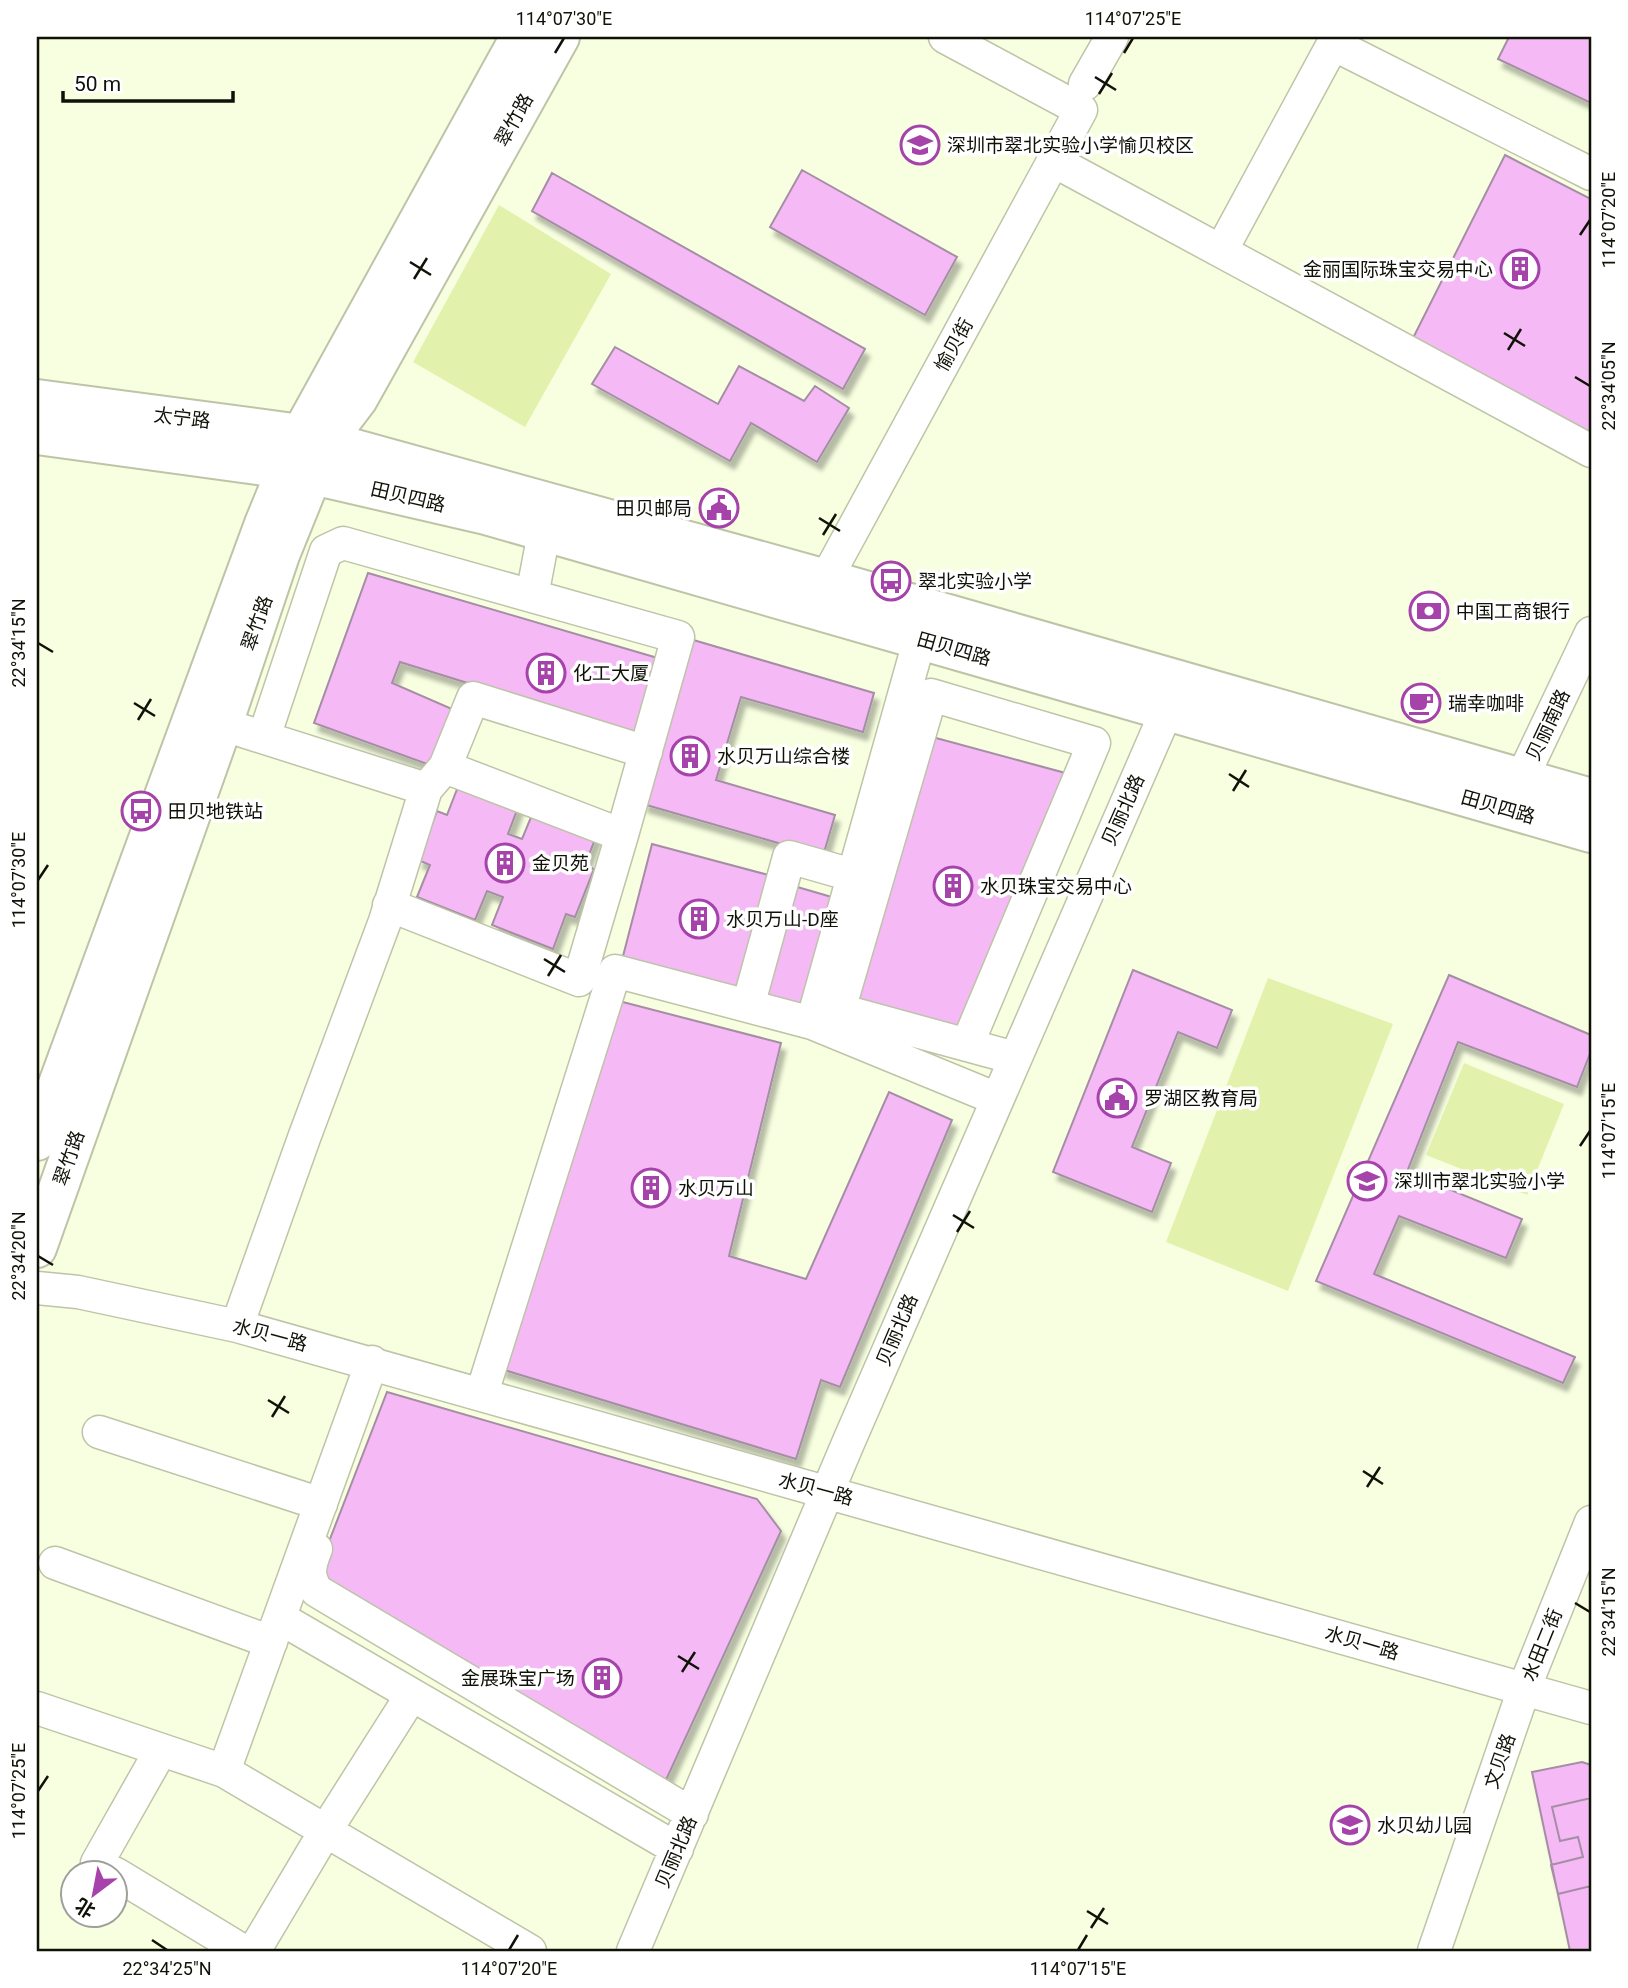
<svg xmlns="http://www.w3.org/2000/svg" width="1628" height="1988" viewBox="0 0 1628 1988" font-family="Roboto,'Noto Sans SC',sans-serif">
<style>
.green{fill:#e2f2ad}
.building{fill:#f5b9f6;stroke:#a48ea4;stroke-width:2;filter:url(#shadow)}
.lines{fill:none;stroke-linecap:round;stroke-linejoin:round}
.minor-casing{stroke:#bdc4a7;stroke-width:35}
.major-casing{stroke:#bdc4a7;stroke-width:42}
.minor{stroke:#fff;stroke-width:32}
.major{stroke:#fff;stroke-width:38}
.ticks{fill:none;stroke:#101208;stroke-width:2.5}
.labels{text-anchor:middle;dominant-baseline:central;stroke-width:7;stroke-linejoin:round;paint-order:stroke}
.street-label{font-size:19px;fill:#101208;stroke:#fff}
.poi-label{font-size:19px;fill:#101208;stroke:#fff;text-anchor:start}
.neatline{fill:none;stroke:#101208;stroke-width:2.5}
.ticks-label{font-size:18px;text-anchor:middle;fill:#101208}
</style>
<defs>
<filter id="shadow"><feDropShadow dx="4.5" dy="8" stdDeviation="2" flood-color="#0004"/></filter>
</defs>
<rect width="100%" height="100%" fill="#f7ffe0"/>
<path class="green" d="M499,205L611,274L525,427L413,362Z
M1268,978L1393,1024L1288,1291L1166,1242Z
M1464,1063L1564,1104L1527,1195L1426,1155Z"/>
<path class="building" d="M1509,37H1591V103L1498,59Z
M1505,155L1591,199V434L1413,338Z
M802,170L957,257L925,315L770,227Z
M552,173L865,349L843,389L532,211Z
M615,347L718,404L739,366L804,401L815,386L849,408L817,462L751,423L730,461L592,384Z
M368,573L661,659L641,737L400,662L392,683L452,709L430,765L314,723Z
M690,639L874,693L863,732L741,697L716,780L835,815L823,856L643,804Z
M925,735L1069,774L967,1029L850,998Z
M461,779L520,802L508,834L522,839L534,810L597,834L585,865L594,869L575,917L566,914L553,949L492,925L503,897L487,891L475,920L417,897L430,865L418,860L437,811L447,815Z
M652,844L776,877L745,993L622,960Z
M794,886L835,898L804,1007L761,996Z
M1133,970L1232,1010L1217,1048L1178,1032L1132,1147L1171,1163L1152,1212L1053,1172Z
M1449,975L1591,1035V1051L1577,1087L1458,1042L1407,1172L1522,1219L1506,1258L1399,1216L1374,1274L1575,1357L1563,1383L1316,1281Z
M615,1000L781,1043L729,1256L806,1279L889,1092L952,1120L840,1387L821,1380L796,1459L501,1369Z
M387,1392L757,1499L781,1531L665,1782L316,1575Z
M1582,1762L1591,1765V1951H1570L1532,1772Z
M1591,1798V1886L1558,1894L1551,1865L1583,1857L1578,1837L1560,1841L1552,1807Z"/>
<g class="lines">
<defs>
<path id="minor" d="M1085,84L1112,37
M1054,161L1591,451
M1221,251L1333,44L1591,174
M826,579L1081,110L945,37
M532,596L544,533
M223,724L243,731L426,789L445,767L622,835L678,637L343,543L326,551L264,737
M445,767L473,698L646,752
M1522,778L1591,633
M389,905L579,980L622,835
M748,1006L789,857L852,875
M812,1023L920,638
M967,1045L1094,743L931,695L839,1010L1015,1058
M37,1288L78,1292L237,1326L1591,1708
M237,1326L304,1138L385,921L426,789
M372,1362L224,1771L530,1951
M482,1393L615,971L812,1023L997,1099
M99,1432L321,1504
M316,1549C309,1566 307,1576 317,1591L692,1814
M55,1563L271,1642
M280,1618L677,1849
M37,1708L224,1771
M112,1872L97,1863L161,1750
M116,1874L243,1951
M254,1951L326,1830L411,1696
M633,1951L849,1441L1167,710
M1434,1951L1524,1689L1591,1522"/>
<path id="major" d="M37,399L301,434L826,579L1591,798
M37,435L287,469L486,515L1591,833
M37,1141L264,524L301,434L520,37
M37,1248L223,724L280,555L326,441L358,399L560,37"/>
</defs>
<use href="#minor" class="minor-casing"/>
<use href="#major" class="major-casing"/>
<use href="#minor" class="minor"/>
<use href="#major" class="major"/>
</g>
<path class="ticks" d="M555,53L564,38M1124,53L1133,38M1095,77L1116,90M1099,94L1112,73M1580,235L1590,220M410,262L431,275M414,279L427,258M1504,333L1525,346M1508,350L1521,329M1575,377L1590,386M819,518L840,531M823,535L836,514M38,643L53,652M134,703L155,716M138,720L151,699M1229,774L1249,787M1233,791L1246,770M38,880L48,865M544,959L565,972M548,976L561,955M1580,1146L1590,1131M953,1215L974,1228M957,1232L970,1211M38,1256L53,1265M268,1400L289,1413M272,1417L285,1396M1363,1471L1383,1484M1367,1487L1380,1467M1575,1603L1590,1612M678,1656L699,1669M682,1672L695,1652M38,1791L48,1776M1087,1911L1108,1924M1091,1928L1104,1908M152,1940L167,1950M509,1950L518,1935M1078,1950L1087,1935"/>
<defs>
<symbol id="school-ring" viewBox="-11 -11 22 22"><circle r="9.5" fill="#fff" stroke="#a543aa" stroke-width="1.5"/><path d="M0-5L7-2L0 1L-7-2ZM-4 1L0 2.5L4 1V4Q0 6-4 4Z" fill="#a543aa"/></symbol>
<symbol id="building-ring" viewBox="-11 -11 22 22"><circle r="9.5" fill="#fff" stroke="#a543aa" stroke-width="1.5"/><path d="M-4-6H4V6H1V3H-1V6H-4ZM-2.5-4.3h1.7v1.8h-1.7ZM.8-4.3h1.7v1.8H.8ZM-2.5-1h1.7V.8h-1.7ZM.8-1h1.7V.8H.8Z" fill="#a543aa"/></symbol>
<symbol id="civic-ring" viewBox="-11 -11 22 22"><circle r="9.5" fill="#fff" stroke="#a543aa" stroke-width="1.5"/><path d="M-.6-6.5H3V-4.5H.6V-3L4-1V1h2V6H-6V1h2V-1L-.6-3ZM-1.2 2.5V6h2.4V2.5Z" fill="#a543aa"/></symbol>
<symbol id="bus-ring" viewBox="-11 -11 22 22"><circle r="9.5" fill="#fff" stroke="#a543aa" stroke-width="1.5"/><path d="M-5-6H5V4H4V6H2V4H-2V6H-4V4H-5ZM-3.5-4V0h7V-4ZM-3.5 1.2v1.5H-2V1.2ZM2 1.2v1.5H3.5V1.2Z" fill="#a543aa"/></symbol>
<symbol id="bank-ring" viewBox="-11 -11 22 22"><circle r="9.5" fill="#fff" stroke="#a543aa" stroke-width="1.5"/><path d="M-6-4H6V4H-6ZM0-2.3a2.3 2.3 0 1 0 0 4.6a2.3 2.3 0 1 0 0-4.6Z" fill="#a543aa"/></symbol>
<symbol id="cafe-ring" viewBox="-11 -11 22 22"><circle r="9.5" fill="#fff" stroke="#a543aa" stroke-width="1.5"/><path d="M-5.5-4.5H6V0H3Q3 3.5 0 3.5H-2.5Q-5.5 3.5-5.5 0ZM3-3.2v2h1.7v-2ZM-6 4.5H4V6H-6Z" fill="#a543aa"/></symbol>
</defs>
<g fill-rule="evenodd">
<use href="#school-ring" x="898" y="123" width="44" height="44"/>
<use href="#building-ring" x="1498" y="247" width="44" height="44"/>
<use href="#civic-ring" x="697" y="486" width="44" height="44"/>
<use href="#bus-ring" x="869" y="559" width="44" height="44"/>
<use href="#bank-ring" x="1407" y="589" width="44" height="44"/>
<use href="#building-ring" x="524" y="651" width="44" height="44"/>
<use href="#cafe-ring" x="1399" y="681" width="44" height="44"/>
<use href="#building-ring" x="668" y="734" width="44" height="44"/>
<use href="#bus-ring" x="119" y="789" width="44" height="44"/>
<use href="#building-ring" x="483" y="841" width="44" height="44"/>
<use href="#building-ring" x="931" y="864" width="44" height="44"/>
<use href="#building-ring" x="677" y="897" width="44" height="44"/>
<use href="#civic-ring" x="1095" y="1076" width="44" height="44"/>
<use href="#school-ring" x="1345" y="1159" width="44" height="44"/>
<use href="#building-ring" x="629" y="1166" width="44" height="44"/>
<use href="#building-ring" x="580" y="1656" width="44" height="44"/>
<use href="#school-ring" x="1328" y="1803" width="44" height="44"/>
</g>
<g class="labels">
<g class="street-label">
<text transform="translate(514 120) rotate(-61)">翠竹路</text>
<text transform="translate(954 345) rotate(-61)">愉贝街</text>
<text transform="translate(182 418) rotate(7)">太宁路</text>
<text transform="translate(408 497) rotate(13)">田贝四路</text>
<text transform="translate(257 623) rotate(-71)">翠竹路</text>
<text transform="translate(954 649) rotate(16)">田贝四路</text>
<text transform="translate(1548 725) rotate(-65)">贝丽南路</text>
<text transform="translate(1498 807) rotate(16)">田贝四路</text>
<text transform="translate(1123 810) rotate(-66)">贝丽北路</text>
<text transform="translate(69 1158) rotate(-71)">翠竹路</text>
<text transform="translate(897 1330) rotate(-67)">贝丽北路</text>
<text transform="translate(270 1335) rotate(15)">水贝一路</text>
<text transform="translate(816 1489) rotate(15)">水贝一路</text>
<text transform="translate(1362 1643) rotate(16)">水贝一路</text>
<text transform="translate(1542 1645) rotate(-68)">水田二街</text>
<text transform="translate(1500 1761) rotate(-71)">文贝路</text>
<text transform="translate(676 1852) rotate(-67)">贝丽北路</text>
</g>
<g class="poi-label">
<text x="947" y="145">深圳市翠北实验小学愉贝校区</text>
<text x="1493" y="269" text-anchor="end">金丽国际珠宝交易中心</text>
<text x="692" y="508" text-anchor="end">田贝邮局</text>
<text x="918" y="581">翠北实验小学</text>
<text x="1456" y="611">中国工商银行</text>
<text x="573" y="673">化工大厦</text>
<text x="1448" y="703">瑞幸咖啡</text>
<text x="717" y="756">水贝万山综合楼</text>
<text x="168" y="811">田贝地铁站</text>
<text x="532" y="863">金贝苑</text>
<text x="980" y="886">水贝珠宝交易中心</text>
<text x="726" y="919">水贝万山-D座</text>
<text x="1144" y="1098">罗湖区教育局</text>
<text x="1394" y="1181">深圳市翠北实验小学</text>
<text x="678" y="1188">水贝万山</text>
<text x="575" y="1678" text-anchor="end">金展珠宝广场</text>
<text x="1377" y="1825">水贝幼儿园</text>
</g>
</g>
<rect width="1628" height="1988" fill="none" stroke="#ffffff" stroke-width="77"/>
<g transform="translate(94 1894) rotate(212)"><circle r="33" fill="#ffffff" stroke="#9fa09c" stroke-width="2"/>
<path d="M0-5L12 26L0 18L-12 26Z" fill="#a543aa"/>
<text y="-10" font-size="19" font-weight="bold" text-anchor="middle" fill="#101208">北</text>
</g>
<path d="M63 91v10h170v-10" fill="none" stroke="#101208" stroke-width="3.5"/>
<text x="74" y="91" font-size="21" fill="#101208" stroke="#ffffff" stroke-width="5" paint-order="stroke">50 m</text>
<rect x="38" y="38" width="1552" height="1912" class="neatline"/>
<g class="ticks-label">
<text x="564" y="25">114°07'30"E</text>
<text x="1133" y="25">114°07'25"E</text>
<text transform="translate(1609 220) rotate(-90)" y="6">114°07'20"E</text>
<text transform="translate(1609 386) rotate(-90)" y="6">22°34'05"N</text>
<text transform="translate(19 643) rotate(-90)" y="6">22°34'15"N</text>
<text transform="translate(19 880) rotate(-90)" y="6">114°07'30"E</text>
<text transform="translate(1609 1131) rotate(-90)" y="6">114°07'15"E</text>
<text transform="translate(19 1256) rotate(-90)" y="6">22°34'20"N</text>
<text transform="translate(1609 1612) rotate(-90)" y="6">22°34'15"N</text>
<text transform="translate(19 1791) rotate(-90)" y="6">114°07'25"E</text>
<text x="167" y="1975">22°34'25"N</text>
<text x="509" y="1975">114°07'20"E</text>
<text x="1078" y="1975">114°07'15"E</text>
</g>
</svg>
